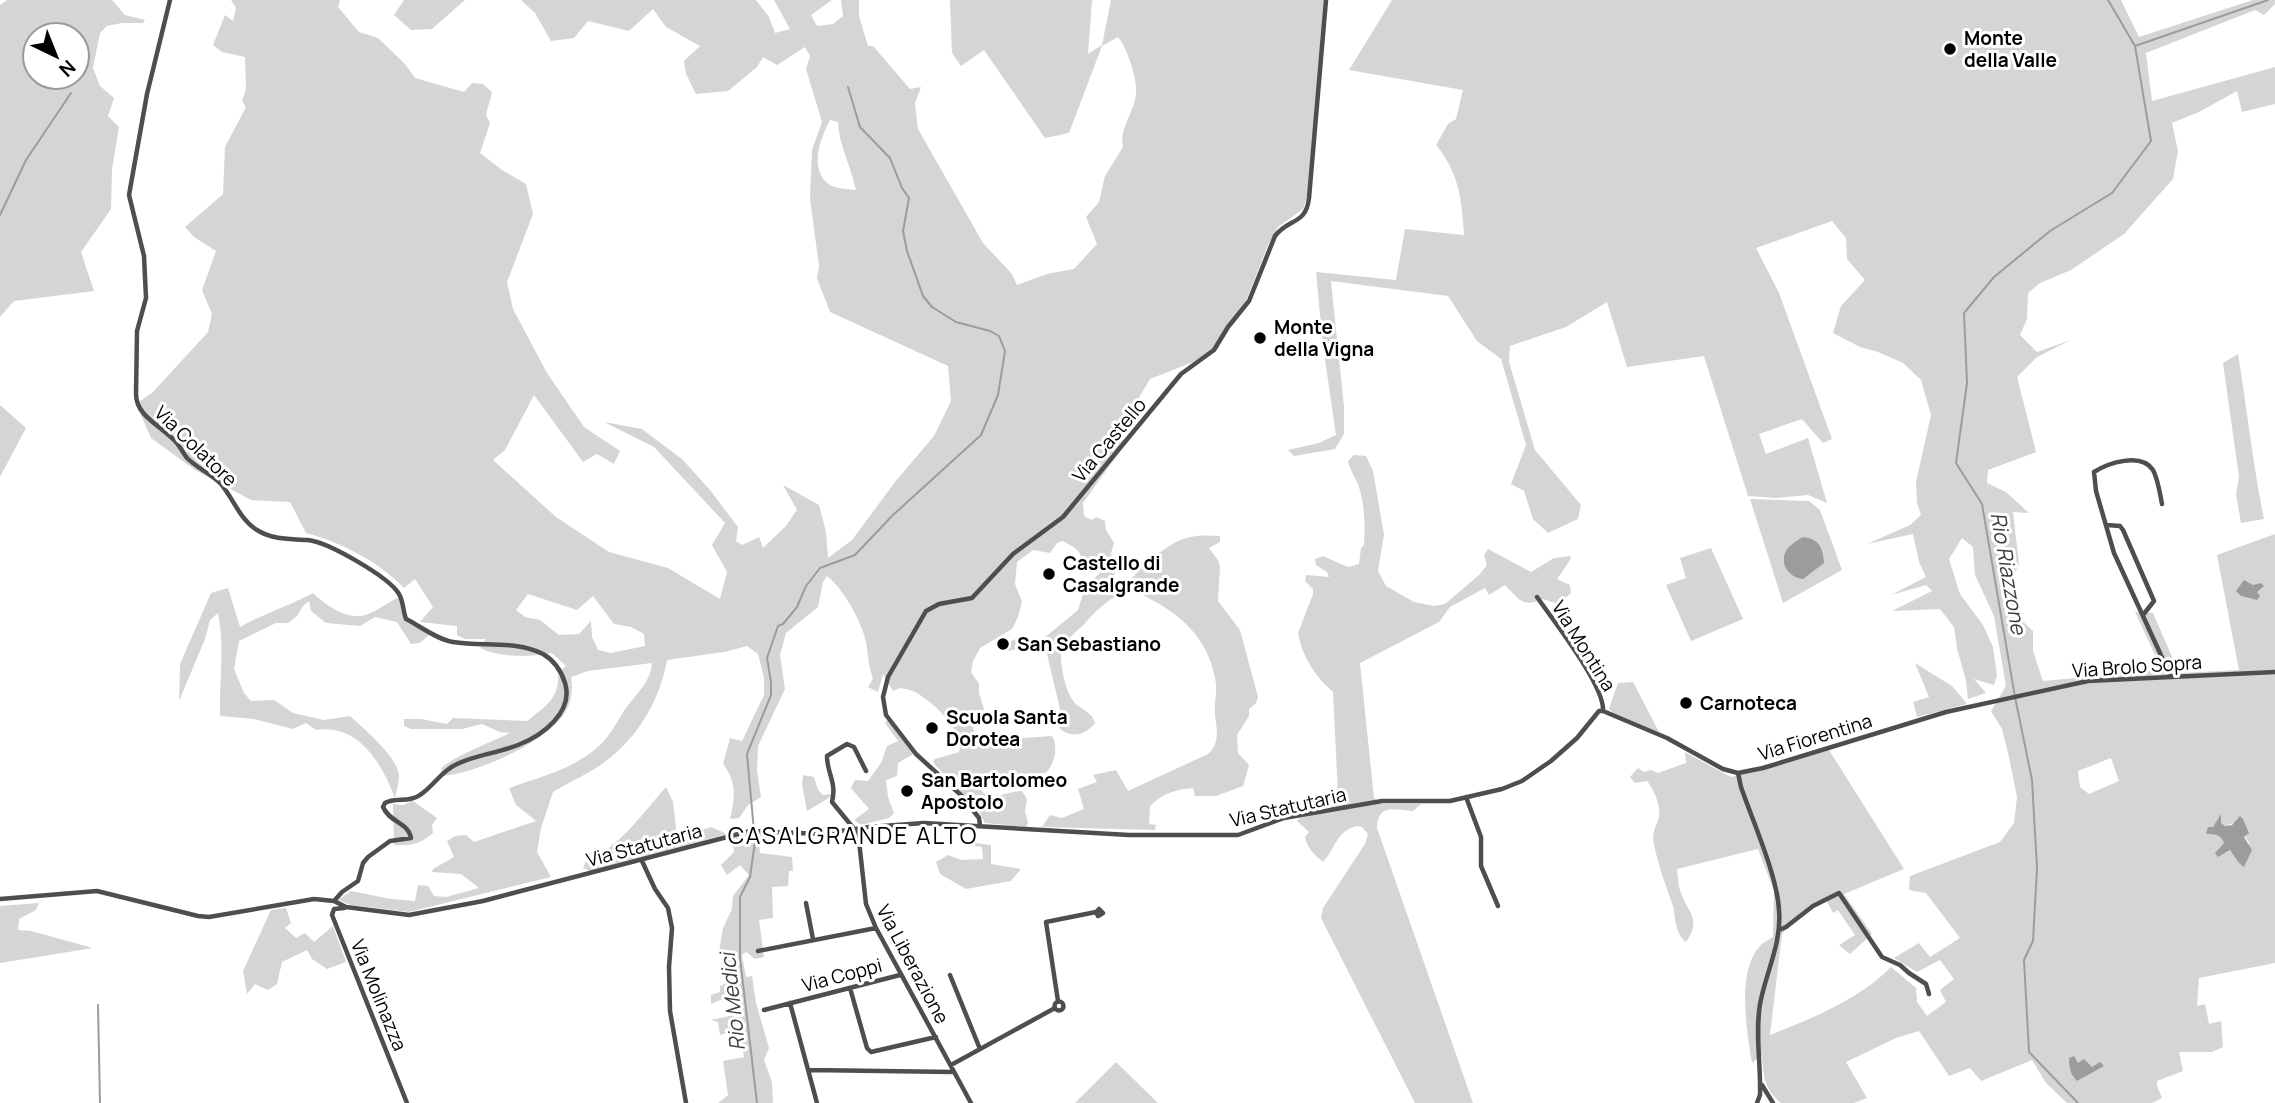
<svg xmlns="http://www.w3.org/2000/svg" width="2275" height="1103" viewBox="0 0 2275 1103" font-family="Manrope,sans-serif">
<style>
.green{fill:#d5d5d5;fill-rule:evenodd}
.water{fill:#9c9c9c}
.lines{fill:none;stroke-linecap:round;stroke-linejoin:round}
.stream{stroke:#9c9c9c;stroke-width:2}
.street{stroke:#4e4e4e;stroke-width:4.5}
.poi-dot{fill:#000;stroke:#fff;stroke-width:2.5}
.labels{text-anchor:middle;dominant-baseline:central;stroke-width:6;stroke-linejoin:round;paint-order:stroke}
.poi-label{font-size:19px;font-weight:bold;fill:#000;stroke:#fff;text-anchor:start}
.street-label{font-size:19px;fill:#000;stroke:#fff}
.water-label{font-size:21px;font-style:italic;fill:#3d3d3d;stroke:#fff}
.quarter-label{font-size:23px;letter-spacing:2px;fill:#000;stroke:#fff}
</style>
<rect width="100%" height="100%" fill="#fff"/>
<path class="green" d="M7,0H112L125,15L145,20L143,23H122L107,26L100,33L93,68L100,86L114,98L108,116L119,127L112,169L111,209L81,252L94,291L14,301L0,317V5ZM35,35H77V77H35Z
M231,0H340L338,7L359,32L378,38L405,64L415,78L464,92L472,83L483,84L492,92L486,115L490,123L480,153L502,170L526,184L533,214L507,282L513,309L547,373L584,427L620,451L614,464L597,454L583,462L534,395L505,450L493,460L556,517L609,552L668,568L720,599L727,572L712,545L725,523L654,447L604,422L642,429L682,459L710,490L738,527L736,541L742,545L759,537L763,548L785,527L797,510L783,485L819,505L826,532L828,558L852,540L895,482L934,436L951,401L948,366L830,312L817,278L819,266L810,199L812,150L822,122L806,69L810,56L805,47L777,65L763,57L757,67L728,91L696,94L686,74L684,61L700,46L666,27L653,9L629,31L588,21L574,38L551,41L535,13L521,0H756L769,17L775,33L790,29L774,0H832L811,15L817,26L833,24L843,16L841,0H859V16L868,46H873L910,89L921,87L915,103L918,129L983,243L1012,274L1017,285L1047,274L1074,269L1097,244L1086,217L1099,202L1105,176L1123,147C1119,127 1134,114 1136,94C1138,81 1127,47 1118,37L1102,46L1069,133L1045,138L984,50L961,66L952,53L950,0H1092L1088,54L1102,45L1111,0H1325L1307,197L1303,209L1278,227L1268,245L1246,301L1214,349L1193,362L1150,379L1118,433L1126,443L1083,503L1084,516L1092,520L1096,517L1105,521L1106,530L1114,543L1111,553L1115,573L1109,584C1124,594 1142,565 1153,557C1160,552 1169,546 1176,542C1190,535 1205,535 1220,536V542L1209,548L1218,560L1220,567L1218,601L1240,630L1258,697L1256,703L1249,709V716L1237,735L1238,753L1249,765L1243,786L1216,796H1195L1193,788C1174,790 1164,793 1150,806L1149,824L1156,825L1155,830L1042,827L1050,815L1062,818L1084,809L1078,789L1097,782L1093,775L1116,770L1128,791L1208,754C1220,743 1217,730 1215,715C1214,702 1218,690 1215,678C1208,641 1185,618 1154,601C1147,597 1138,591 1129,592C1114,593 1096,611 1086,622C1075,634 1060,642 1061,660C1062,674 1067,696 1077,705C1085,711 1092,713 1095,723C1086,735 1071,739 1059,728L1058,722L1060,709L1047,654L1016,649L1009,651L1007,649L1009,642L1020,637L1032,640L1043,639L1078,610L1086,585L1100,573L1101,563L1096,560L1082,570L1070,569L1081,561C1083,550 1071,546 1063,541L1057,543L1050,553L1033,550L1017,562L1015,584L1022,602L1018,617L1012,629L980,648L973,661L971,672L979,684V693L984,709C978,719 970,720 975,736L995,740L1052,736C1059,748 1054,764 1046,773L994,777L984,781L982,792C996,801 1008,791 1022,791L1027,799L1025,811L1028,823L1026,827L985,823L977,808L936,766L933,762L935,759L959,752C965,732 934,703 917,693C912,690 906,689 900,688L893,691L883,674L878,692L868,687L873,679C869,667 868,659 867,647C864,625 844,589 827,576L823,582L818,607L786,633L780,655L785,689L758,746L757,771L761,797L748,805L739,818L730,819C735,798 737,782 723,764L730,738L742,741L764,695V678L758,654L747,646L724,652L667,660C659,704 634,744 596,768C582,777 567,783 553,792L541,828L537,852L551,877L409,912L351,905L338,900L351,891L391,899L415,901L418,885L428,886L434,896L446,897L479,888L461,874L432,872L433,869L454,857L447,841L455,836L466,835L474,842L536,821L516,805L509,788C543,776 585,766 608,736C616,726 621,714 629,704C640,690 651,680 652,663L588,671L571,677C573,687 572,699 567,709C551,741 474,775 440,776L442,767C463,752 487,744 510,733L500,732L482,724L462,729H411L404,726V719H421L447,724L453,718L527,721C546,706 560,698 558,672L566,666L552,653C531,657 499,658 480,648L486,639H465L457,635V626L420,622L433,607L415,579L404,588C379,562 341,542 306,533L290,502L251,500L195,470L151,438L136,404L153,392L208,332L212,314L202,290L216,251L194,237L185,227L223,194L225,147L246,107L242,101L246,89L245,57L222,52L213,45L225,15L233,21L236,8ZM830,120L838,122C839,146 851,166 856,190C846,189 831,189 824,180C811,163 821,137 830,120ZM528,594L577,610L593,596L614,624L631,627L644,634L645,646L611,653L598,650L592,637L591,621L579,634L559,635L540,620L525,617L516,610Z
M404,0H465L432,29L411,30L394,15Z
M1392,0H2121L2139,37L2253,0H2275V4L2264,15L2255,10L2146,53L2152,101L2275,67V104L2242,112L2237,91L2199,112L2172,123L2178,151L2173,179L2124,234L2071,270L2040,283L2028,293L2027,319L2020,335L2037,352L2071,340L2037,357L2017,377L2036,452L1988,470L1987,483L2006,492L2029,513L2013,512L2019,564L2011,580L2017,616L2033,631V651L2043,681L2162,670L2135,612L2153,613L2179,673L2239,670L2217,555L2275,534V963L2199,978L2197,1006L2205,1004L2209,1024L2221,1021L2223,1047L2212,1052H2179L2183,1071L2157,1081V1086L2162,1098L2152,1103H2067L2046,1083L2032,1060L1981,1081L1970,1068L1949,1076L1919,1031L1896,1038L1846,1062L1867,1098L1854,1103H1781C1764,1089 1763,1075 1762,1055L1752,1063C1747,1032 1736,971 1760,946C1763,942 1769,940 1773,937L1774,891L1758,849L1677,869C1678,877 1678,886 1681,893C1688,913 1702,919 1686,942C1678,938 1674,919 1674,909C1667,888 1658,866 1654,844C1651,834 1656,827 1659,817C1661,806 1654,789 1647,781L1635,783L1630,777L1638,768L1644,772L1651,770L1658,773L1686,763L1685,752L1731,777L1829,750L1904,869L1844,894L1872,934L1850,954L1839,945L1855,935L1838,910L1833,913L1826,900L1810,906L1782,934L1770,1035C1812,1018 1859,1000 1891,967L1916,988L1917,1002L1927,1016L1946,1002L1940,990L1954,979L1940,960L1917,972L1894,958L1919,943L1930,957L1960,938L1926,893L1909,890L1910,876L2000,842L2014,823L2017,797L2009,757L2002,729L1991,711L2006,686L1994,616L1975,575L1973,547L1962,538L1949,559L1960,594L1983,625L1993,647L1997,676L1994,685L1974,679L1986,693L1968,699L1966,681L1957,648L1954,627L1940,609L1892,611L1932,591L1926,585L1891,595L1926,577L1919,562L1913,534L1867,544L1910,525L1921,515L1917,503L1916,482L1931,415L1921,380L1903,363L1878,352L1860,347L1833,333L1841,306L1865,280L1847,259L1846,238L1832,221L1756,248L1779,293L1832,439L1823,443L1802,419L1759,434L1766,454L1808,438L1827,503L1808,495L1776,498L1748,496L1704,356L1627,367L1607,302L1566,327L1510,346L1509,362L1535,450L1581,505L1578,519L1548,533L1533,519L1524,491L1511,484L1526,445L1501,359L1477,341L1448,296L1331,281L1344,407V434L1335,449L1294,456L1288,450L1319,443L1336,435L1323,346L1316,272L1396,280L1405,229L1464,235C1462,201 1459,172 1436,145L1448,124L1456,119L1463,90L1349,70ZM2111,758L2119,781L2089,794L2080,787L2078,771ZM2218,821L2225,826L2236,822L2249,843L2245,866L2238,862L2230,850L2226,853H2216L2224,843L2221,838L2215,834L2213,827ZM2075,1060L2078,1063L2087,1064L2092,1067L2098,1065L2087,1075L2077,1081Z
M2238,354C2247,409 2253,465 2264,519L2241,523L2236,494L2239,477L2223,363Z
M0,405L26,428L0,477Z
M1354,455L1366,456L1373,471L1384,535L1378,571L1386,586L1414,602L1434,606L1445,604L1479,575L1487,565L1484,555L1488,549L1531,572L1554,558L1571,556L1570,560L1557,579L1570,585L1571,593L1558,604L1543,599C1522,608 1520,600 1505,585L1489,595L1485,588L1450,607L1439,622L1360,663L1374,798L1382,804H1421L1413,811C1395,810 1378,803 1377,828L1473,1103H1415L1321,918L1323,908L1365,844L1368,834L1362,827L1357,826C1336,831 1336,848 1323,862C1314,855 1307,847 1305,837L1309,832L1297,821L1300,818L1314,815L1313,804L1338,794L1333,692C1315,677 1302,656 1298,633L1313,594V589L1305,581L1306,575L1329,577L1327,572L1316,565L1315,559L1323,556L1348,567L1359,564L1361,548L1364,545C1365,526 1365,506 1359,487C1356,478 1350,471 1348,461Z
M1750,499L1809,501L1820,510L1842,570L1783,603Z
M1711,548L1743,619L1691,641L1666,585L1686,578L1680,558Z
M228,588L240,627C263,614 289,606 313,593C325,605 344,618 362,616C373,614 387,603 397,598L403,597L407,618L430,634L420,643L411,644L397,622L375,617L360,626L326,623L311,611L309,601L303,606L297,616L288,623H276L239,641L234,669L244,693L251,701L274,700L293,713L324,720L350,716C363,728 399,758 399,776C399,783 396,792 395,799C383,764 358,723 316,730L306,723L293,729L254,719L220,716C219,682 225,647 218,613L210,620L205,639L179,701L180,664L211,593Z
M1915,663L1952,686L1967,704L1917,717L1913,702L1929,697Z
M1633,682L1659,732L1613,713L1609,709L1618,683Z
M889,719L915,753L898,763L897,776L886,780L888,797L894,813L889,818L861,825L854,820L869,809L851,788L855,780L868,781L881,763L887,746L898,741L885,723Z
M803,775L814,777L818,790L823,795L830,794L832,796L807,811L802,785Z
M666,787L673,802L677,837L711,827L727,834L590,871L583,868L586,861C618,849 644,812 666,787Z
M413,801L437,818L432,825L433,833C420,844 411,846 394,845L393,804L403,805Z
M750,834H765V840H759L760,853L792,857L793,871H789L788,886L772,887L773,918L759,920L764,957L755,959L746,952L742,955L746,977L752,976L756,1003L769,1048L764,1060L772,1082L773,1103H718L728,1095L723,1061L744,1057L734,994L711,1004V995L720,992V986L732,981L719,952L723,928L732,909L733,896L749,875L740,865L727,875L721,865L734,852L732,839Z
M975,843L991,845V864L1021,869L1011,881L966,889L940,874L936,862L948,855L962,860L983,859L982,847L975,846Z
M39,903L36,910L19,919L18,930L31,931L93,948L0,963V906Z
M286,908L291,923L285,928L296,938L305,933L314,942L333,926L346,962L327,969L312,959L307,950L282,962L277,984L268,990L255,984L247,994L243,971L271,910Z
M734,1015L736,1031L720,1035L718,1022L711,1020Z
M1116,1062L1158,1103H1075Z"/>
<path class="water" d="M1803,537C1819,539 1823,547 1824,563L1803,579C1791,578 1780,566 1785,553C1788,546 1796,541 1803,537Z
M2244,580L2253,585L2261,583L2264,586L2257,592L2260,596L2257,600L2241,596L2236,591Z
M2221,814V823L2225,826L2232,825L2240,816L2243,819L2249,833L2244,837L2252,850L2244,867L2238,862L2230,850L2218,857L2215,853L2224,843C2220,834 2215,834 2206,834L2208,827H2213Z
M2074,1056L2078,1063L2084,1059L2092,1067L2100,1062L2104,1066L2077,1081C2070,1074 2069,1067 2069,1058Z"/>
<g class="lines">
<path class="stream" d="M2135,46L2268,0
M0,215L26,160L71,93
M98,1005L100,1103
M757,1103L740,958V897L750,877L755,842L747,754L771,695V682L767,658L778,626L783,624L797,607L806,586L820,568L855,555L892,516L981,435L998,395L1005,351L999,336L990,331L956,322L932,307L923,296L907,251L903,231L909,198L902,188L890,158L860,127L848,87
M2078,1103L2029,1052L2024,960L2033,941L2037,868L2032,780L2015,697L1982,504L1956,463L1967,383L1964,313L1994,277L2050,231L2112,193L2151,141L2135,46L2108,0"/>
<path class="street" d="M170,0L147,94L129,195L144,256L146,298L137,331L136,394C136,416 160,425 175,441C180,446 183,453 187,458C197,468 211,474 221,484C233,498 240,520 257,530C273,540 290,539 308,540C328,542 389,577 399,594C403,600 403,611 406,619C420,626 438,640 453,642C483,647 516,640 543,654C555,661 561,670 565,683C574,712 542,736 518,745C498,753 476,755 457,764C441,771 434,786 420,795C409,803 395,797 385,803L383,807C390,823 408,822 411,838L390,841L368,857L363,863L358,881L342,892L334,901
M2162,504C2160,494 2158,479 2153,470C2141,452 2108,463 2094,472L2096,491L2114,553L2171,677
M2107,525L2120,526L2123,530L2154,601L2143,615
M1537,597C1553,620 1605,686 1603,711
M866,771L854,747L847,744L827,756C827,774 837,782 832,802L855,830L859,841L866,904L876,928L971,1103
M1738,773L1741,787C1753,822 1777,875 1779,910C1782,943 1766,972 1760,1004C1755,1035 1761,1064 1760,1095L1757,1103
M1466,797L1481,837V866L1498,906
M980,825L979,818L962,796L916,754L886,715L883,697L888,677L926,611L939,604L972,598L1013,554L1063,517L1181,374L1214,350L1228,327L1249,301L1275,236C1289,218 1306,225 1309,198L1326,0
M642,861L655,889L668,908L672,928L669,967L670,1011L686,1103
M0,899L97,891L198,916L209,917L314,899L334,901L346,907L409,915L483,901L750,831L820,834L869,827L924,823L1129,835H1238L1284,818L1382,801H1450L1502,789L1522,781L1551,761L1577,738L1599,711H1603L1667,738L1723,769L1738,773L1763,768L1946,712L2088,681L2275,672
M806,903L813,939
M344,908L334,909L332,915L407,1103
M1779,930L1786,927L1813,906L1839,893L1882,957L1900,965L1909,973L1926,984L1929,994
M758,951L876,928
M950,975L980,1049
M850,988L867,1048L871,1052L936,1037
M1058,1001L1046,922L1096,912L1099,909L1103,913L1098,916L1096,912
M1054.5 1006a4.5 4.5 0 1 1 9 0a4.5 4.5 0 1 1-9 0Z
M790,1003L817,1103
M764,1010L900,975
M951,1065L1055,1008
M809,1070L954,1072
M1762,1085L1773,1103"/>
</g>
<g class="poi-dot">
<circle cx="1950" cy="49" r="7"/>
<circle cx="1260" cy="338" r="7"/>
<circle cx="1049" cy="574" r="7"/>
<circle cx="1003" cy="644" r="7"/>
<circle cx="1686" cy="703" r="7"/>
<circle cx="932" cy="728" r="7"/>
<circle cx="907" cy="791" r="7"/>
</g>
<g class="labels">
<g class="poi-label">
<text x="1964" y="38">Monte<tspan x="1964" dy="22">della Valle</tspan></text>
<text x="1274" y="327">Monte<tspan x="1274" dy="22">della Vigna</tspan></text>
<text x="1063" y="563">Castello di<tspan x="1063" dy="22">Casalgrande</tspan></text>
<text x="1017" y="644">San Sebastiano</text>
<text x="1700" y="703">Carnoteca</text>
<text x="946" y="717">Scuola Santa<tspan x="946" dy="22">Dorotea</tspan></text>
<text x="921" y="780">San Bartolomeo<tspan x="921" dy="22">Apostolo</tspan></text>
</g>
<g class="street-label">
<text transform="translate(1109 440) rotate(-50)">Via Castello</text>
<text transform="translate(196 446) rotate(44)">Via Colatore</text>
<text transform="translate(1584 646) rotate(58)">Via Montina</text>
<text transform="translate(2137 666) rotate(-4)">Via Brolo Sopra</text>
<text transform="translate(1815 737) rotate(-17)">Via Fiorentina</text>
<text transform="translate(1288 807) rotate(-13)">Via Statutaria</text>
<text transform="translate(644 845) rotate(-15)">Via Statutaria</text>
<text transform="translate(913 964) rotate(62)">Via Liberazione</text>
<text transform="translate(842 975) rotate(-15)">Via Coppi</text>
<text transform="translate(379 995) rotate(68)">Via Molinazza</text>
</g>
<g class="water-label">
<text transform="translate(2009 573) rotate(80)">Rio Riazzone</text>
<text transform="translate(732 1002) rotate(-96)">Rio Medici</text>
</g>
<g class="quarter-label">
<text x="853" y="835">CASALGRANDE ALTO</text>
</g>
</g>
<g transform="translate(56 56) rotate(137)"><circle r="33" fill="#ffffff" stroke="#999999" stroke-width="2"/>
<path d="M0-5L12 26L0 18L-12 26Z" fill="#000000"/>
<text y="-10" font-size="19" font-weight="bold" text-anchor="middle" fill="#000000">N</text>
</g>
</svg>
